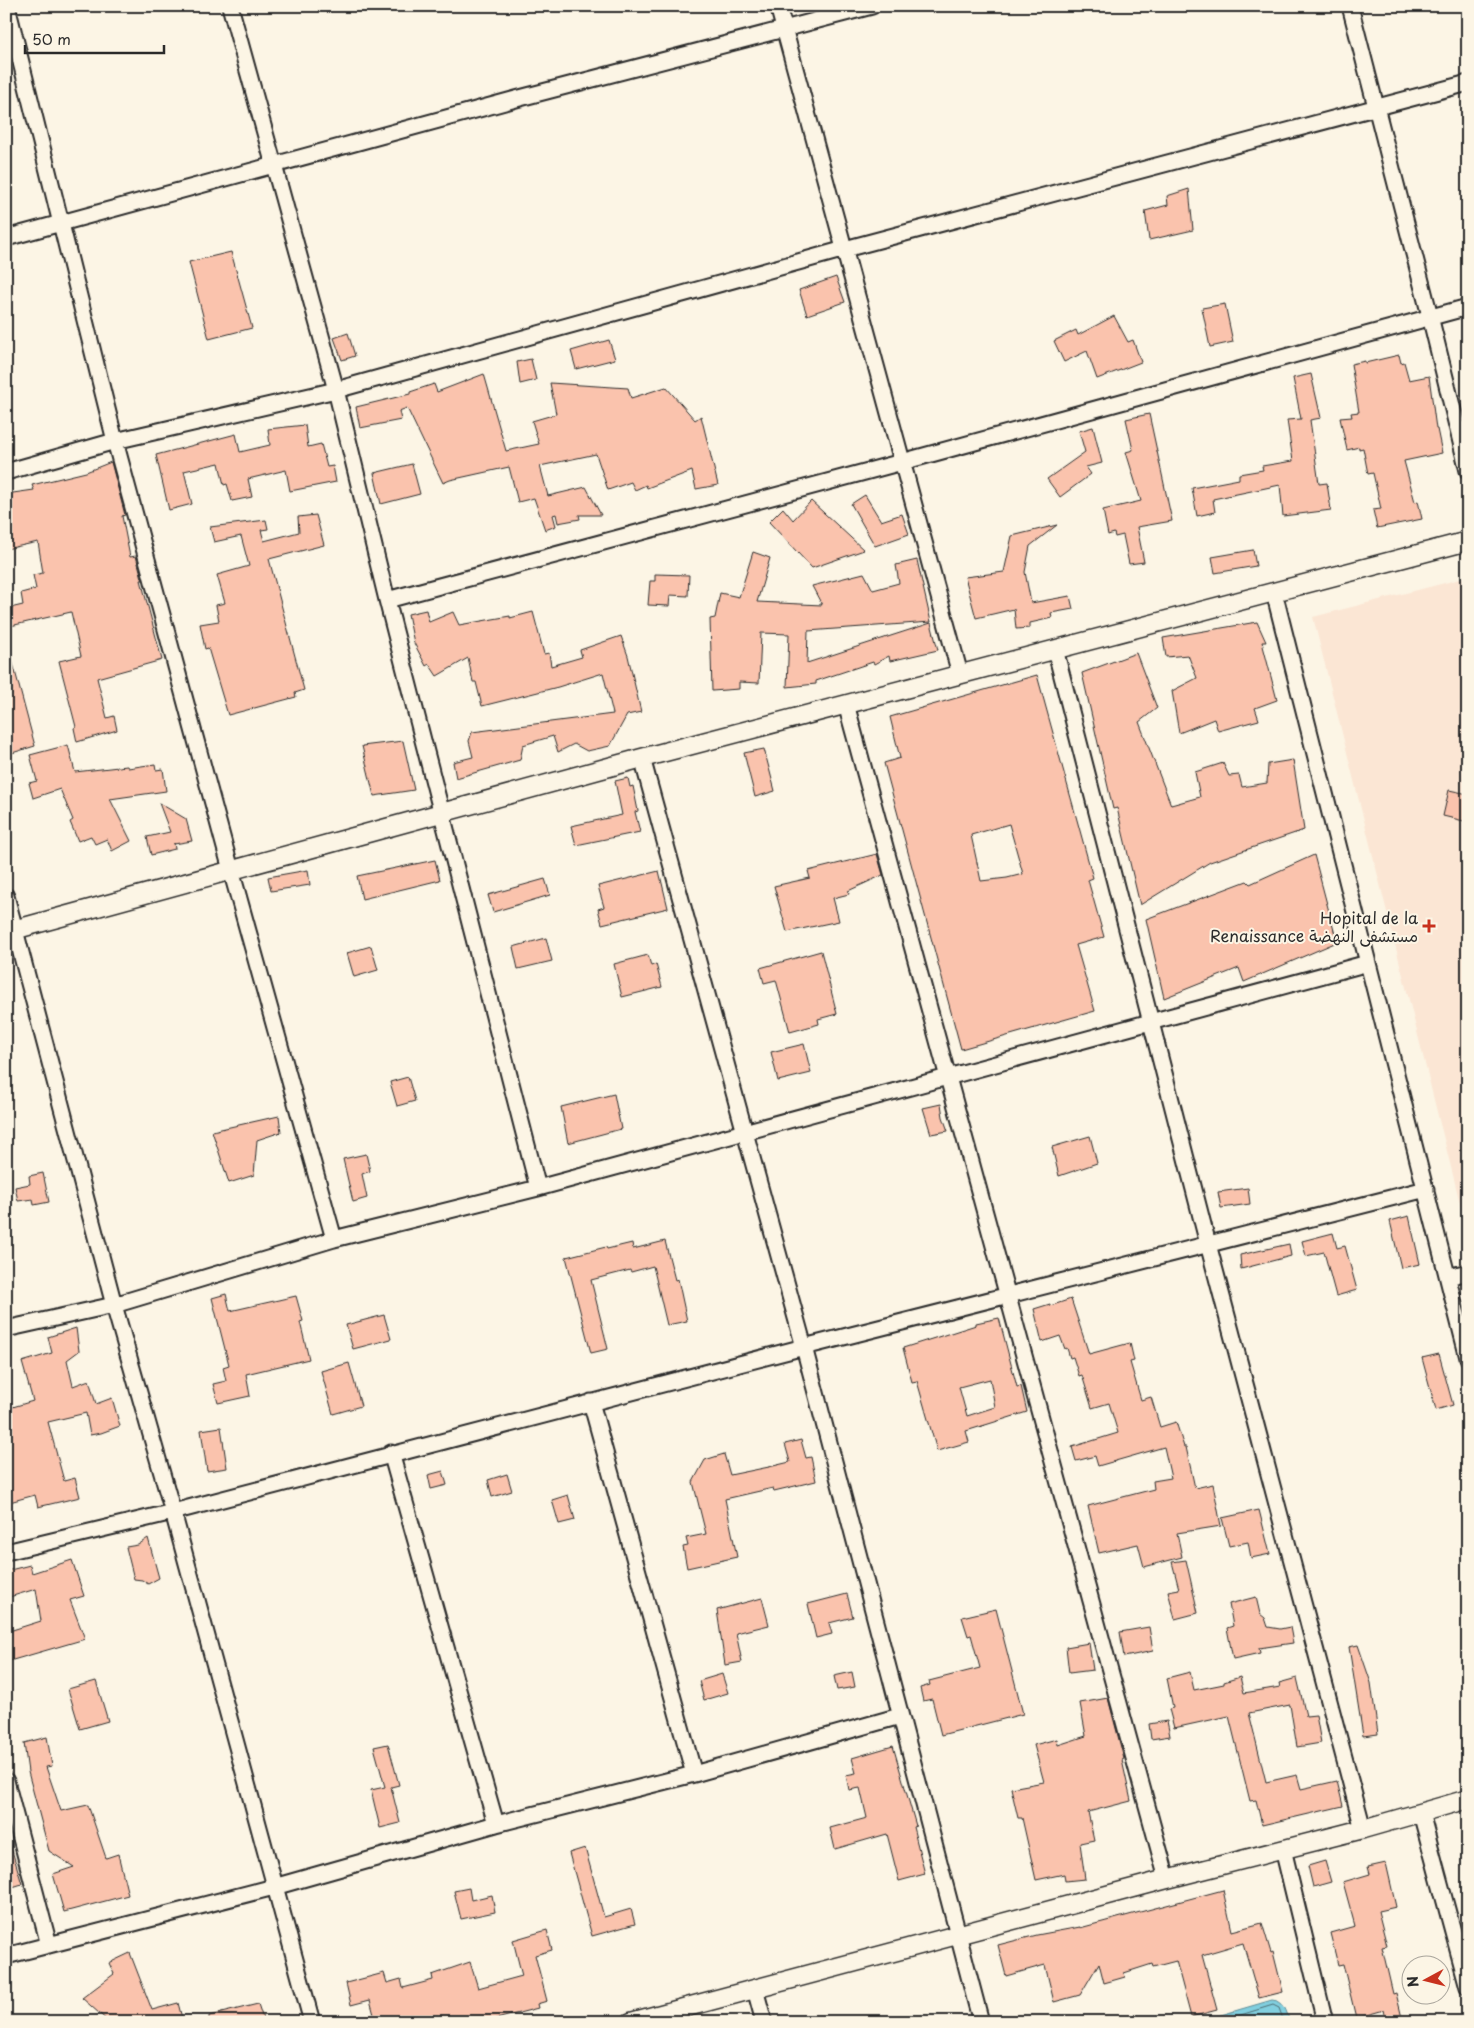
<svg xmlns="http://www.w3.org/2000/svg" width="1474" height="2028" viewBox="0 0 1474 2028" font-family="'Playpen Sans','Playpen Sans Arabic',sans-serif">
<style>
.built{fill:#fbe6d4}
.water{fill:#81cfdf;stroke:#5f8d97}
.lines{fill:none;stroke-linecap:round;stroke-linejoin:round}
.shore{stroke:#4d6d73;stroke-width:1}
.building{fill:#fac3ad;stroke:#2b2b2b;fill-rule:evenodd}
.minor-casing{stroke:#2b2b2b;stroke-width:19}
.tertiary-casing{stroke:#2b2b2b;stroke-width:21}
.minor{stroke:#fcf5e5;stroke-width:15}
.tertiary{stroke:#fcf5e5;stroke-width:18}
.poi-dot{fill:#c8321e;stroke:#fcf5e5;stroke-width:2}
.labels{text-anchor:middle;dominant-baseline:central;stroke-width:4;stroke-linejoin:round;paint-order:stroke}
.poi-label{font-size:16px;fill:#2b2b2b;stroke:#fcf5e5;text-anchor:end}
</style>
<rect width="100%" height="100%" fill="#fcf5e5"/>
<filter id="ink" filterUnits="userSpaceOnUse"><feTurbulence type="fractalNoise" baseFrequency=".02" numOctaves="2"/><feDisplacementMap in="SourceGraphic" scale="10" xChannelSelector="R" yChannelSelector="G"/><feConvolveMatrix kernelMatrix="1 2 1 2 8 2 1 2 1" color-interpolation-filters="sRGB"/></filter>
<g filter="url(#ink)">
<path class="built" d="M1468,577V1235L1313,617Z"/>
<path class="water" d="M1272,2000C1285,2001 1286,2011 1290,2022H1197Z"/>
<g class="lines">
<path class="shore" d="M1218,2022L1273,2005L1279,2008L1284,2022"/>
</g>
<path class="building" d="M1189,189L1193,230L1149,240L1145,211L1168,205L1167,196Z
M231,252L252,328L209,339L189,262Z
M836,277L845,302L807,315L799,290Z
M1225,304L1233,342L1210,347L1202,308Z
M1114,316L1128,342L1133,340L1141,362L1097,379L1087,351L1064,362L1054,341L1076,330L1078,335Z
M348,333L355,356L342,360L334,338Z
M609,340L615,359L576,369L571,351Z
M1399,355L1401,363L1404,362L1409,380L1429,376L1436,429H1437L1442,453L1404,461L1415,502L1418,501L1422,519L1377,528L1373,510L1381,509L1373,473L1368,474L1363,448L1359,449V447L1347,450L1340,418L1352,417L1351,413L1359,412L1351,364L1365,361V363Z
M531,359L536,380L520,384L517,362Z
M484,374L506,451L539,444L532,421L556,414L550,383L628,388L631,398L666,387L695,420L701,416L718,485L696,489L692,471L647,488L646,485L635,490L631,482L608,490L596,454L540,466L548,496L586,487L601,515H579L580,519L558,523L556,514L553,515L556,526L545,530L534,498L518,502L509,467L450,480L443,483L407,408L399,411L401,420L360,428L356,407L410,394V392L434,384L437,392Z
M1311,374L1321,418L1310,420L1319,484L1327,483L1331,510L1283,516L1280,485L1213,499L1215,512L1197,516L1192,488L1239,479V474L1263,470L1262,466L1293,461L1287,420L1301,419L1293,378Z
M1149,414L1172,521L1137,527L1144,562L1129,564L1123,535L1115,537L1114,533L1108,535L1103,510L1141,501L1126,452L1133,450L1126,419Z
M305,425L308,447L321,444L327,467L333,466L336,482L290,491L286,470L248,479L252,497L232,501L227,484L224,485L219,463L184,471L192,504L169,510L156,455L236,434L240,452L270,445L268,429Z
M1093,427L1102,463L1086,467L1091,474L1060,497L1047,479L1085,452L1079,431Z
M111,462L125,515L122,516L130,557L136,556L142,578L143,580H141L162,660L97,678L107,718L114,716L117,730L77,742L74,728L76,727L59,661L81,656L71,612L6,627V609L23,605L21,593L36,589L33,575L43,573L38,542L6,549V494L34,490L32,485L86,472Z
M412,464L420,494L381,504L374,473Z
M865,495L881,521L902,514L909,534L875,546L851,504Z
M811,501L864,550L812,568L769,522L783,508L793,520Z
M316,515L324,545L269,559L304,690L295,693L296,697L228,715L208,648L205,649L200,624L219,621L216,605L225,603L217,575L249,566L241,536L214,542L210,527L266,520L268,529L261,530L264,541L299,532L298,517Z
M1057,525L1030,546L1025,572L1031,603L1070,596L1073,609L1051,613L1052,618L1030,623V628L1016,629L1014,609L976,618L965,577L1004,572L1012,536Z
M1253,550L1256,566L1215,573L1212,557Z
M753,552L770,558L757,602L822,605L812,586L864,573L873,590L899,583L896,565L917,560L931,622L808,631L807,663L931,623L938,650L890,661L889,656L874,664L873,662L816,681V684L787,687L789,634L761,633L759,683L739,682V689L712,691L710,619L715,618L720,593L739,597Z
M655,574L689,575L688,596L670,595L669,606L648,605L650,581H655Z
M426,610L429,622L453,612L459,625L510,616V618L533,612L544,654L549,653L551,666L582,657L580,650L621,636L628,656L641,712L627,715L610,746L587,751L574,744L558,752L553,736L523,745L520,760L456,778L453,762L473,757L469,741L472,732L613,714L603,673L558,687L482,706L476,682H473L468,658L437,676L429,664L426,666L414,643L408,614Z
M1257,622L1266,642H1262L1277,700L1255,708L1259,720L1218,731L1214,719L1179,733L1172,691L1197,678L1188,655L1166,657L1163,638Z
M1136,653L1157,708L1139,722L1171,805L1200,797L1195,772L1223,763L1229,776L1239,775L1242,787L1267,783L1268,764L1293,760L1304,830L1210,862L1140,905L1117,808L1113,809L1082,673Z
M11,656L35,746L12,753L6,730V657Z
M1037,675L1093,878L1088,880L1104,937L1076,945L1095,1011L961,1049L884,763L900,758L890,717ZM1009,824L1023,874L1007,878L981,881L971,835Z
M403,741L414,790L374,796L362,746Z
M68,745L75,772L127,766L128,768L155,764L156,770L163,769L166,791L110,799L131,841L112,851L107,839L95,844L91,836L78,841L70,822L73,820L60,789L33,798L29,783L37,781L30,755Z
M764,749L775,791L755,797L744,753Z
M628,778L630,787L633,786L638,811L635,812L640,832L576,845L571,826L622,815L615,781Z
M1449,790L1468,794V822L1443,816Z
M159,803L186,819L192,841L174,844V843L175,849L151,855L147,837L170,832Z
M877,854L883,875L848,891L849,894L833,898L839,921L787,932L774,886L810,878L808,871Z
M1314,855L1337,942L1244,982L1239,968L1164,998L1146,919L1247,881L1250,884Z
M435,860L440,880L362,899L357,876Z
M308,870L310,885L271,891L268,877Z
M659,871L668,908L602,924L598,909L604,907L598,886Z
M545,879L550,895L493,912L488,895Z
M546,938L552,961L518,969L513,947Z
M371,946L378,970L354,977L347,953Z
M821,951L837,1014L818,1019L819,1024L790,1032L776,980L764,983L760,968Z
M648,955L651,966L656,964L662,987L622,997L614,964Z
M804,1044L811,1073L778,1081L771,1052Z
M408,1077L415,1101L397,1106L390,1082Z
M614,1094L621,1129L568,1143L561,1107Z
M941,1104L943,1117L948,1131L931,1134L923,1108Z
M279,1116L281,1132L257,1140L254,1175L229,1183L212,1131Z
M1090,1136L1097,1163L1059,1176L1052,1147Z
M366,1154L370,1171L362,1174L367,1198L353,1202L343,1159Z
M43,1173L49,1202L34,1205L33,1199L18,1201L15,1187L30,1184L29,1176Z
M1248,1188L1250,1204L1221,1208L1218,1192Z
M1409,1216L1420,1264L1401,1268L1390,1221Z
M1333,1233L1337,1248L1345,1246L1357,1290L1336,1296L1324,1252L1306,1256L1302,1241Z
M665,1241L675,1280L678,1279L687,1321L667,1325L653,1266L631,1272L630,1270L591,1280L608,1349L591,1353L566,1257L606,1247L607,1249L632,1243L633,1249Z
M1289,1244L1291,1256L1241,1269L1240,1255Z
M226,1294L230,1311L296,1296L303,1321L300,1322L309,1359L246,1374L250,1396L218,1403L213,1384L226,1381L223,1367L229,1365L212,1298Z
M1071,1299L1089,1354L1130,1343L1134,1361L1130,1362L1141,1400L1151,1397L1160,1427L1176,1422L1184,1447H1186L1195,1488L1213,1484L1221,1526L1177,1533L1182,1557L1144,1567L1138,1544L1099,1553L1088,1506L1154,1489L1153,1481L1171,1478L1164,1447L1098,1466L1095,1456L1076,1461L1072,1447L1118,1433L1109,1403L1092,1408L1082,1375L1079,1376L1073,1357L1070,1358L1067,1348L1065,1349L1060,1336L1042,1342L1034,1309L1050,1304V1306Z
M384,1315L391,1339L353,1349L346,1325Z
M999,1318L1017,1387L1021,1386L1027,1412L966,1431L969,1442L937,1451L917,1381L912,1382L903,1348L976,1325V1323ZM990,1379L995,1407L967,1416L959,1387Z
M76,1328L79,1351L67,1360L73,1386L89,1380L96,1404L112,1398L120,1426L101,1433L90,1435L86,1413L48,1422L64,1481L75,1478L80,1497L38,1507L35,1495L6,1503V1409L33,1401L22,1362L52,1353L48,1337Z
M1439,1354L1453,1405L1436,1410L1422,1358Z
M349,1363L361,1406L333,1414L321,1371Z
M221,1427L227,1468L207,1471L201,1430Z
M801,1440L806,1458L811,1457L816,1481L774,1491L773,1488L725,1499L737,1557L687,1568L683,1547L688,1546L686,1538L706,1534L693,1482L705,1460L724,1454L730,1475L769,1467L790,1462L785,1444Z
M443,1471L447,1485L431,1489L428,1475Z
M507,1474L512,1491L492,1497L488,1480Z
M568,1495L575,1520L559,1524L552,1500Z
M1259,1510L1270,1554L1251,1558L1248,1542L1229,1546L1222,1518Z
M148,1538L159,1578L148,1584L142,1580L134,1579L126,1547L138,1545Z
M72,1560L84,1596L70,1600L85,1639L6,1662V1632L41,1621L36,1589L6,1598V1571L30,1565L32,1573Z
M1186,1560L1198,1613L1175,1619L1168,1591L1179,1589L1172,1562Z
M847,1594L853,1617L829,1623L832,1634L816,1638L808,1604Z
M1256,1597L1260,1614L1265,1618L1268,1627L1280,1629L1290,1627L1293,1643L1259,1648L1260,1653L1233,1659L1227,1628L1233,1626L1229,1604Z
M762,1598L769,1625L736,1633L742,1662L725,1665L717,1610Z
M996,1609L1023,1714L941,1735L932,1699L923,1701L920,1688L930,1685L929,1681L980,1668L971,1635L968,1636L962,1617Z
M1149,1627L1153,1651L1124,1657L1120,1632Z
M1089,1643L1093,1670L1069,1673L1066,1647Z
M1358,1645L1371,1683L1378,1734L1363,1736L1349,1647Z
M852,1672L855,1687L837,1690L834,1676Z
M1190,1672L1194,1690L1224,1684V1682L1240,1677L1244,1693L1280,1687L1279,1683L1297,1678L1306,1716L1316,1715L1321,1743L1297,1747L1290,1705L1249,1713L1266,1782L1297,1775L1301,1789L1337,1781L1343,1806L1262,1825L1256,1800L1250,1801L1229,1716L1174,1728L1169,1709L1173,1708L1167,1678Z
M722,1674L728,1693L704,1700L699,1681Z
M96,1681L108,1721L80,1729L68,1689Z
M1108,1698L1124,1759L1122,1760L1131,1801L1088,1812L1094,1840L1080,1843L1085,1879L1065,1881L1064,1874L1036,1880L1022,1818H1018L1011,1788L1044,1782L1034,1745L1057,1739L1058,1745L1086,1736L1080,1703Z
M1167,1721L1170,1736L1151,1739L1149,1724Z
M47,1737L52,1766L46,1767L61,1811L88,1805L106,1858L118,1854L128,1895L64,1912L53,1874L74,1867L49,1851L28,1772L24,1743Z
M388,1744L399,1785L391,1787L400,1823L380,1828L371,1790L385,1787L374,1747Z
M893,1746L916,1826L913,1827L925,1874L899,1881L887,1834L835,1849L830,1828L867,1818L860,1788L849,1790L846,1775L856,1773L852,1758Z
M6,1844H10L22,1884L6,1889Z
M585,1848L604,1917L631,1909L635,1924L592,1936L569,1853Z
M1325,1861L1331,1882L1313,1887L1308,1866Z
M1386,1863L1396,1907L1378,1911L1387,1946L1382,1947L1393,1994L1396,1993L1403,2022H1387L1384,2010L1356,2018L1343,1964L1338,1965L1330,1933L1355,1926L1343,1882L1370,1874L1368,1867Z
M469,1888L471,1900L492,1895L495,1912L461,1919L454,1891Z
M1223,1890L1232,1931L1262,1923L1271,1953L1273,1952L1283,1992L1259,1998L1243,1943L1202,1955L1217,2010L1191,2017L1176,1961L1153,1967L1152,1964L1124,1973L1125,1977L1104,1983L1099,1963L1080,1995L1054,2002L1045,1965L1006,1976L998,1945L1037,1935L1080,1927V1928Z
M547,1930L552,1950L535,1955L547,2001L537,2004L538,2008L485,2022H376L370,2000L351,2005L346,1983L384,1973L387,1983L401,1979L403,1988L433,1980L432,1975L470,1962L478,1988L522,1976L513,1940Z
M130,1953L152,2010L178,2003L183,2022H109L82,1998L114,1974L109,1963Z
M258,2004L264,2022H209V2016Z"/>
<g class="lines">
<defs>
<path id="minor" d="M7,6L115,441L231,870L334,1239
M230,6L336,390L387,600L538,1188
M778,6L960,674
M1350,6L1430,316L1468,471
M6,238L516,99L872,6
M6,472L115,441L336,390L845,249L1468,83
M1274,592L1468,1358
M387,600L902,462L1468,307
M1055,649L1208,1244L1363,1829
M846,704L1167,1879
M642,758L804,1347L981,2022
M6,896L114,1305L173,1512L312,2022
M1448,1277L1468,1272
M6,1329L114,1305L334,1239L538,1188L1368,963
M591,1402L694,1774
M391,1453L496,1824
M6,1552L173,1512L804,1347L1426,1189
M6,1781L49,1945
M1421,1813L1468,1987
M1283,1849L1325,2022
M6,1956L274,1887L496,1824L694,1774L900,1716
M755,1989L764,2022"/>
<path id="tertiary" d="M6,932L642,758L1468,541
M631,2022L1167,1879L1363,1829L1468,1799"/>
</defs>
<use href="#minor" class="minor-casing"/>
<use href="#tertiary" class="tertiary-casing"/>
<use href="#minor" class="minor"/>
<use href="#tertiary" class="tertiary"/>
</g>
</g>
<path class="poi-dot" d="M1426.5 918.5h5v5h5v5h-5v5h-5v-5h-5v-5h5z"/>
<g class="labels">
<g class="poi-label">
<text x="1418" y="917">Hopital de la<tspan x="1418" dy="18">Renaissance مستشفى النهضة</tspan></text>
</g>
</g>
<rect width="1474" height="2028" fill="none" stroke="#fcf5e5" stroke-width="25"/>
<rect x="12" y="12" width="1449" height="2003" fill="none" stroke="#2b2b2b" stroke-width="2" filter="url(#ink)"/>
<g transform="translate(1426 1980) rotate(263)"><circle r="24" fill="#fcf5e5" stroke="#a8a49b"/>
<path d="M0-4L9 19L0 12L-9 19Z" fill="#c8321e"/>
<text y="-8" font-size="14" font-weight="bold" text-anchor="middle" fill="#2b2b2b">N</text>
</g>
<path d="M25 45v8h139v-8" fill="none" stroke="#2b2b2b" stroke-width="2.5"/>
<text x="32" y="45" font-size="15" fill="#2b2b2b" stroke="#fcf5e5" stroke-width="4" paint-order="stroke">50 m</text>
</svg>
